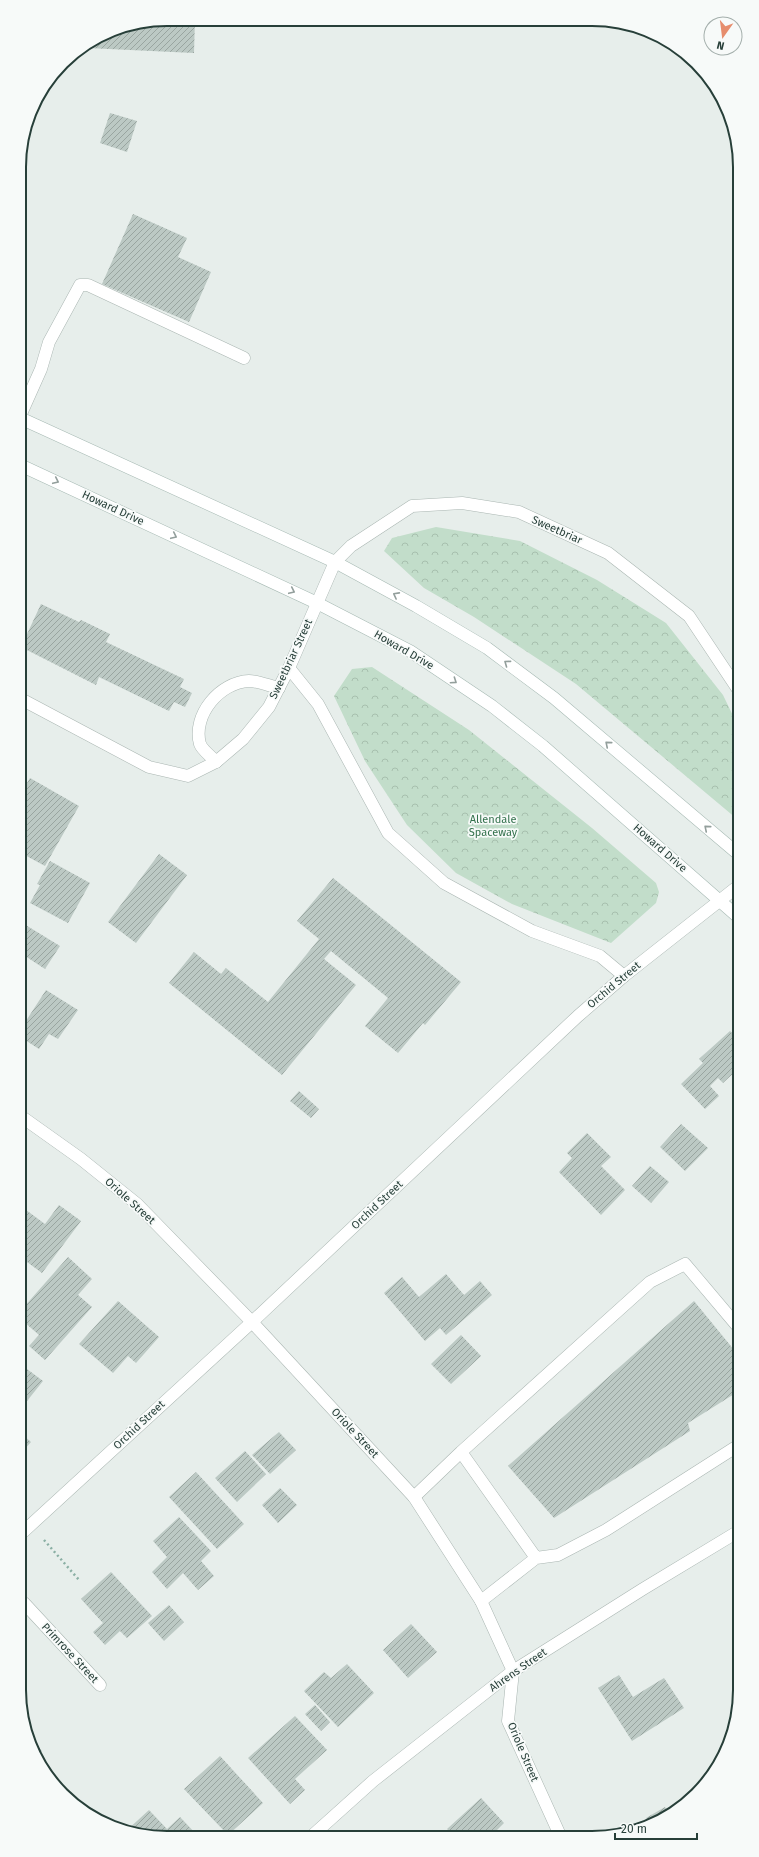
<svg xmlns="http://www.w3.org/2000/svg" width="759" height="1857" viewBox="0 0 759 1857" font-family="'Fira Sans',sans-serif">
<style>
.forest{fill:url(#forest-crowns)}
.building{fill:url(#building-hatch)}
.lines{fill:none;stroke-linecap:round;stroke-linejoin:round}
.service-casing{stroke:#aab6b2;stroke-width:13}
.minor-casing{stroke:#aab6b2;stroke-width:13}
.tertiary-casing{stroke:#aab6b2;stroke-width:13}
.secondary-casing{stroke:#a6b9b3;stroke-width:13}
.path{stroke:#8aafa4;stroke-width:2.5;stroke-dasharray:2 3;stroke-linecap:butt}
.service{stroke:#fff;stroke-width:12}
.minor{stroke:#fff;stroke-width:12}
.tertiary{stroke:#fff;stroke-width:12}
.secondary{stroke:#fff;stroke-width:12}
.oneway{stroke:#939f9c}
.labels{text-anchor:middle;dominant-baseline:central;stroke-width:3.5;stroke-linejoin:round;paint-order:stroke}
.street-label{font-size:11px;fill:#273f39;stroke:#f7faf9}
.park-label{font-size:11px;fill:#34724d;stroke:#f7faf9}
.rim{fill:none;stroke:#273f39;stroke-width:2}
</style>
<defs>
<pattern id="forest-crowns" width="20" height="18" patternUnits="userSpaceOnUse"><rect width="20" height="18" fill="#c2ddca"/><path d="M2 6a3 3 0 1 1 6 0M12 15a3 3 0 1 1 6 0" fill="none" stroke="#a7bfae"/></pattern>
<pattern id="building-hatch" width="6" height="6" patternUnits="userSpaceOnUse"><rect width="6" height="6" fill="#bcc9c4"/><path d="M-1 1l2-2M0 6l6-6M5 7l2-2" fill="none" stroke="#99a5a0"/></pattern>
</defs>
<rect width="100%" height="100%" fill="#e7eeeb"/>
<path class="forest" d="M436,527L520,541L597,580L666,623L723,695L737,724V819L576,684L474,617L424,588L384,551L392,538Z
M372,667L469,730L592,828L656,883L659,892L656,903L611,943L512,904L456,873L407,825L365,761L334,696L352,669Z"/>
<path class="building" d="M167,19H195L194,53L87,48V45L111,30Z
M110,113L137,121L127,152L100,143Z
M133,214L187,238L178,257L211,272L189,322L102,284Z
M41,604L79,622L81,620L110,634L106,642L184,679L180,687L192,693L185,707L174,702L169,711L99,677L96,685L21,647Z
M30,778L79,806L45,866L21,853V793Z
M159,854L187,875L136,943L108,922Z
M50,861L90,883L68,923L30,903L40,885L37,884Z
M333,878L461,982L425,1025L423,1023L398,1053L365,1026L388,998L331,951L324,959L356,985L282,1075L169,983L194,952L221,974L226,968L268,1002L319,939L297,921Z
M24,924L60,946L45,969L22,954V927Z
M46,990L78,1010L58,1039L49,1034L39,1049L22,1038V1027Z
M730,1031L738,1039V1069L723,1083L718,1078L710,1086L719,1096L705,1109L681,1084L703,1063L699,1059Z
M299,1091L319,1109L311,1118L290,1101Z
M681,1124L708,1148L685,1171L660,1147Z
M587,1133L611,1157L601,1166L625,1190L601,1215L559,1172L572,1158L567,1153Z
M650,1166L669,1182L651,1203L632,1186Z
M59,1205L81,1221L42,1273L23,1259L22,1207L45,1224Z
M68,1257L92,1279L78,1295L92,1307L45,1360L29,1346L39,1335L23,1321V1308Z
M446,1274L464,1295L480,1281L492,1295L446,1335L440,1328L425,1341L384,1293L402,1277L419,1297Z
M118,1301L159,1337L136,1363L128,1356L113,1373L79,1344Z
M694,1301L739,1356V1391L688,1423L690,1431L554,1518L508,1466Z
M461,1335L481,1356L451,1384L431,1364Z
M23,1366L43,1381L23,1406Z
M279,1432L296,1450L270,1474L252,1455Z
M23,1435L31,1442L23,1451Z
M245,1451L266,1474L237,1502L215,1478Z
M196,1472L244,1524L217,1549L169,1497Z
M280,1488L297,1505L278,1523L262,1505Z
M179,1517L211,1551L201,1561L214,1576L198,1590L183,1573L167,1589L152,1572L167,1557L153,1541Z
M111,1572L152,1616L127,1638L120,1631L105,1645L93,1632L103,1623L81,1599Z
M169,1605L184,1622L164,1641L148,1623Z
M411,1624L437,1652L408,1678L383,1650Z
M347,1664L374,1693L338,1727L304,1691L324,1672L331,1678Z
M619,1675L633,1697L664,1678L684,1708L632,1741L598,1688Z
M315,1705L330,1722L321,1731L305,1714Z
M295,1716L327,1750L295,1779L305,1790L290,1804L248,1758Z
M26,1734L42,1751L36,1757V1756Z
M220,1756L263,1803L228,1835L184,1789Z
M481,1798L504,1823L493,1834H452L447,1829Z
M665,1807L670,1815L650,1824L646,1818Z
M149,1810L167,1829L180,1817L197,1835H139L126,1831Z"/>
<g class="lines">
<defs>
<path id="service" d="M20,416L41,369L49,342L80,285H88L244,358
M289,668L318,704L388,833L444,883L532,931L600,956L624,976
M216,762C212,757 202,750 200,744C192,715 220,682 249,681C258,681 270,686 279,688
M461,1452L650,1282L685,1264L739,1328
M414,1497L461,1452L536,1558
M481,1601L536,1558L558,1555L606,1530L739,1445"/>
<path id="minor" d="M21,699L149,767L188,776L216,762L243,739L269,707L289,668L335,562L351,546L412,506L462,503L519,512L608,553L689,616L737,688
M22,1117L81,1159L137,1204L252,1322L414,1497L481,1601L513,1671L508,1721L559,1833
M23,1532L252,1322L578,1016L624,976L737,887
M24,1603L100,1685"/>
<path id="tertiary" d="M314,1834L373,1781L513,1671L643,1589L739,1531"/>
<path id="secondary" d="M20,418L335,562L416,606L487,648L554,698L737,853
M20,465L317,603L410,651L492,706L543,746L737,916"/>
</defs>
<use href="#service" class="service-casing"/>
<use href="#minor" class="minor-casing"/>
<use href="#tertiary" class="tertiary-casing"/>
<use href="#secondary" class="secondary-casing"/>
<path class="path" d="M44,1540L80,1581"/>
<use href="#service" class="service"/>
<use href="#minor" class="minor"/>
<use href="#tertiary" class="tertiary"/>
<use href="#secondary" class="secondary"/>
</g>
<defs><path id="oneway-chevron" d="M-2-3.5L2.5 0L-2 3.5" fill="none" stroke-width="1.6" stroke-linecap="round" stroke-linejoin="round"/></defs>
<g class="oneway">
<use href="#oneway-chevron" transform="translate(56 481) rotate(25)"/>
<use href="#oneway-chevron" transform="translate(174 536) rotate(25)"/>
<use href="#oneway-chevron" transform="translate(292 591) rotate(25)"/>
<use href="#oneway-chevron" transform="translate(396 595) rotate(-152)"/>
<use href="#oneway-chevron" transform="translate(507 663) rotate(-144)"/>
<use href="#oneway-chevron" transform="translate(454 681) rotate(34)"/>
<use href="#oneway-chevron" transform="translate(608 744) rotate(-140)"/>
<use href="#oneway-chevron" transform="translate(707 828) rotate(-140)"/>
</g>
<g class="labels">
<g class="street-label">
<text transform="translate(113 508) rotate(25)">Howard Drive</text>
<text transform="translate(557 530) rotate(24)">Sweetbriar</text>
<text transform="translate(404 650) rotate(30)">Howard Drive</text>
<text transform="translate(291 659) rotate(-65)">Sweetbriar Street</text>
<text transform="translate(660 848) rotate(41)">Howard Drive</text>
<text transform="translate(614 985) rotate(-40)">Orchid Street</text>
<text transform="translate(130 1201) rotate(42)">Oriole Street</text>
<text transform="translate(377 1205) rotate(-43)">Orchid Street</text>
<text transform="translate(139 1425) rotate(-43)">Orchid Street</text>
<text transform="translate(355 1433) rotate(47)">Oriole Street</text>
<text transform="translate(70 1653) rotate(47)">Primrose Street</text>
<text transform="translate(518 1670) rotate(-35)">Ahrens Street</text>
<text transform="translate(523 1752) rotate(67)">Oriole Street</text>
</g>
<g class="park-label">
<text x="493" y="819">Allendale<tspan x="493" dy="13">Spaceway</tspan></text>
</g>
</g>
<path d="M0 0H759V1857H0ZM167 26H592A141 141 0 0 1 733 167V1690A141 141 0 0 1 592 1831H167A141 141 0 0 1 26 1690V167A141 141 0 0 1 167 26Z" fill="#f7faf9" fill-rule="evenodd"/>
<path class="rim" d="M167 26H592A141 141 0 0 1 733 167V1690A141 141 0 0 1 592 1831H167A141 141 0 0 1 26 1690V167A141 141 0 0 1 167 26Z"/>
<g transform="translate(723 36) rotate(194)"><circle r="19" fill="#f7faf9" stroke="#a4afac"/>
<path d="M0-3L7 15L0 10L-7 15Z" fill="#e68d6d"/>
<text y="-6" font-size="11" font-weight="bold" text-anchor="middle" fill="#273f39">N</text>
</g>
<path d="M615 1833v6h82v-6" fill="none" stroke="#273f39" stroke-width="2"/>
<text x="621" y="1833" font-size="12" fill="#273f39" stroke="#f7faf9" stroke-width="3" paint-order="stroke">20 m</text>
</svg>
